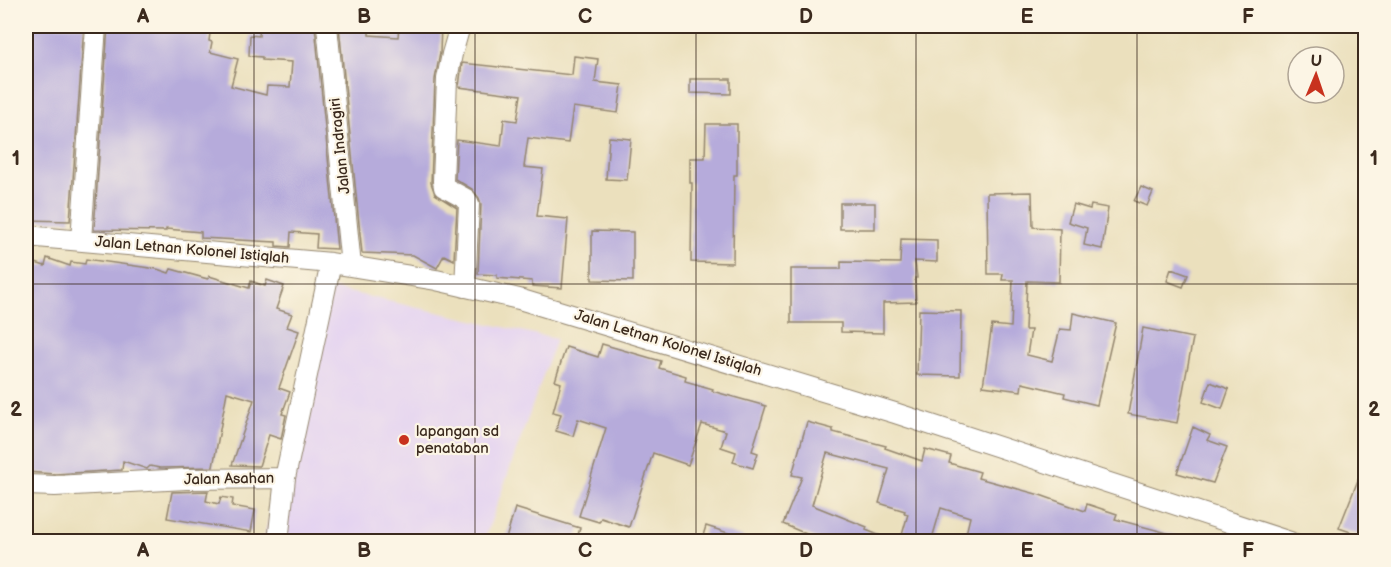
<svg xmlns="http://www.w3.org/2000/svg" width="1391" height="567" viewBox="0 0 1391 567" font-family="'Balsamiq Sans',sans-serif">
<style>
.built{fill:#e4d3f1}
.building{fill:#b6abdb}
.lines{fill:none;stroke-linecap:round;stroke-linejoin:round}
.minor-casing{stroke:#93856e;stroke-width:22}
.minor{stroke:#fff;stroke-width:20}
.grid{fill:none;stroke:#3b2a1e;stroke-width:1.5;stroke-opacity:0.55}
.poi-dot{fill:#c8321e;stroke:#fcf5e5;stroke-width:2}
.labels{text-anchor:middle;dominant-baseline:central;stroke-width:4.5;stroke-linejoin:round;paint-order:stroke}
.street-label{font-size:15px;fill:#3b2a1e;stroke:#fcf5e5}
.poi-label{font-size:15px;fill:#3b2a1e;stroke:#fcf5e5;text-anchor:start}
.neatline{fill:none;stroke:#3b2a1e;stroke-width:2}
.grid-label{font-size:20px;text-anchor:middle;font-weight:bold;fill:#3b2a1e}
</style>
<rect width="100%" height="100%" fill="#fcf5e5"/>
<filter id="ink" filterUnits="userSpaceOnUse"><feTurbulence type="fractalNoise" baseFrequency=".0167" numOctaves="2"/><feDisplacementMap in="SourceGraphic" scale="12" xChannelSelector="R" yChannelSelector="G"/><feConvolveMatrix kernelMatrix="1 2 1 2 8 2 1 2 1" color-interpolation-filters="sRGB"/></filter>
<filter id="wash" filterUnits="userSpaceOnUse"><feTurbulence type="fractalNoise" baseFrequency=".008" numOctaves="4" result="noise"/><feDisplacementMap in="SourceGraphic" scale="24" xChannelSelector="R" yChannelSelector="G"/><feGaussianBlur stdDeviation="1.35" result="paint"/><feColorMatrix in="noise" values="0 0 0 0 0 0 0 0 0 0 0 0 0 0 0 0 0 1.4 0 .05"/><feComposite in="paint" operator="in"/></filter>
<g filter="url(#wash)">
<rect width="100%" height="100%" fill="#ebe0bd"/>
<path class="built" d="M326,287L556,339L484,541L263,542Z"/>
<g id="blocks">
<path class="building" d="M26,26H84L70,221L26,220Z
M108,26H211L209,41L212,42L210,52L238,59L231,86L266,95L267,86L290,87L292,62L262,60V57L249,56L250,35L259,36L260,26H315L337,249L316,248L317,234L291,232L290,247L276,246V242L201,238V232L166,229V231L94,230Z
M339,26H369V35L398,37L399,26H441L440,53L435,79L431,183L435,194L457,208L454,259V260L444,255L437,268L413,255L362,253Z
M574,56L598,59L595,82L622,85L618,113L573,107L568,143L528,138L524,167L543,169L537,216L568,219L562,288L532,286V281L497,278V275L478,274L481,204L479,198L472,189L455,179L457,140L501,146L504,119L517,121L521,95L459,87L462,63L572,75Z
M690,79H731V94L690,93Z
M706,124H737V175H734L733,263L691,262L692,183H690V158H705Z
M609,137L631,139L627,180L606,179Z
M1141,187L1153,192L1147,206L1134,201Z
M1032,192L1033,227L1060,229L1059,282L1027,281L1025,330H1031L1027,355L1052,361L1060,329L1071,330L1073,313L1116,323L1097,405L1064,397L1065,393L1022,383L1021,391L983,386L992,325L1011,327L1013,280H1002L1003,274H988L987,193Z
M840,203H875V229H840Z
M1073,204L1090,209L1091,205L1108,208L1102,249L1084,245L1087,228L1068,222Z
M592,231L633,232V281L592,280Z
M901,239L937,240V262L915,261L917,278H915L916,302L883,303V333L841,332V323H791V269H841V262L900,263Z
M47,258L70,266L71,262L85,264L86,259L157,269L169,273L171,269L208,279L209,276L249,288L251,281L265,286L267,280L284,286L276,309L292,314L287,327L299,331L279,388L290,392L282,414L286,415L281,439L269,435L259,466L232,465L254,400L227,392L213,467L160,468L150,466L147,469L123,461L122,470L55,474L26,472V260L45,266Z
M1171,269L1188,275L1183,287L1167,281Z
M919,310L961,311L960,376L917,375Z
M1143,328L1193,338L1177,423L1128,414Z
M602,344L661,361L659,368L686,376L685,381L713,389L712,391L766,406L752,451L758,453L753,468L733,462L736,452L721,447L726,431L702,424L688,465L653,453L629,527L601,518L599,522L579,516L606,428L578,419L573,436L556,431L561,414L553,412L561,383L555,381L566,347L598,357Z
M1210,382L1229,389L1222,409L1203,402Z
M807,422L833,429V432L886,446L885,448L922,461L925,449L951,456L949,463L980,472L978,478L1040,495L1085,511L1087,504L1117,514L1115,519L1182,537L1181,542H978L965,538L970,517L941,508L931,542H900L908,514L904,513L905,511L879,503L889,469L827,453L812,505L867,527L866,530L893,541L825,542L783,524L802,477L792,475Z
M1193,427L1210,435L1207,440L1227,447L1213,483L1177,473Z
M1364,465L1365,527L1362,536L1339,528Z
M208,491L206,501L219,504L221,497L233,499L232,506L255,510L251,532L167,518L172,492Z
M515,508L580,528L576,542H505Z
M706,526L744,538V542H701Z"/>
</g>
</g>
<g filter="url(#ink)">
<use href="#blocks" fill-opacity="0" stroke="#93856e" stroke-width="1.5"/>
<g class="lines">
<defs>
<path id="minor" d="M327,26L351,266
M460,26L452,54L447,79L443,181L444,187L466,199L469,204L465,287
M26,236L331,263L436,280L519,299L895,413L1290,542
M81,240L96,26
M26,485L55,486L186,479L285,478L331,263
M278,542L285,478"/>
</defs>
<use href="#minor" class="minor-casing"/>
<use href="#minor" class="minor"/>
</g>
</g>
<path class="grid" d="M254,26V542M475,26V542M696,26V542M916,26V542M1137,26V542M26,284H1366"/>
<circle class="poi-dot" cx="404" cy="440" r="6"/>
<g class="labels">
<g class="street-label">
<text transform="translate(340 146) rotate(-96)">Jalan Indragiri</text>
<text transform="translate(192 250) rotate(5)">Jalan Letnan Kolonel Istiqlah</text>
<text transform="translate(668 343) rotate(17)">Jalan Letnan Kolonel Istiqlah</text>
<text transform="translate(229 479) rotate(-1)">Jalan Asahan</text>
</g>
<g class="poi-label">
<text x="416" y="431">lapangan sd<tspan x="416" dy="17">penataban</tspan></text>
</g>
</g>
<rect width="1391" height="567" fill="none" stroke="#fcf5e5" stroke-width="66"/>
<g transform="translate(1316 75) rotate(2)"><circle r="28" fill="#fcf5e5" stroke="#afa495" stroke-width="1.5"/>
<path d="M0-4.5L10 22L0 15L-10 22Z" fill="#c8321e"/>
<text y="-9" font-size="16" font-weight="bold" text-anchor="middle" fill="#3b2a1e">U</text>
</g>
<rect x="33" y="33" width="1325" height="501" class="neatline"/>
<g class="grid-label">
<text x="143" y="23">A</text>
<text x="364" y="23">B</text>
<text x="585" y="23">C</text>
<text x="806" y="23">D</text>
<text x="1027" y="23">E</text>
<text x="1248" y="23">F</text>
<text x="16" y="165">1</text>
<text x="1374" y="165">1</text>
<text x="16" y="416">2</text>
<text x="1374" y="416">2</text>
<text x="143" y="557">A</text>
<text x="364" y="557">B</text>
<text x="585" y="557">C</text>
<text x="806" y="557">D</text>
<text x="1027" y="557">E</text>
<text x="1248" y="557">F</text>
</g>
</svg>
